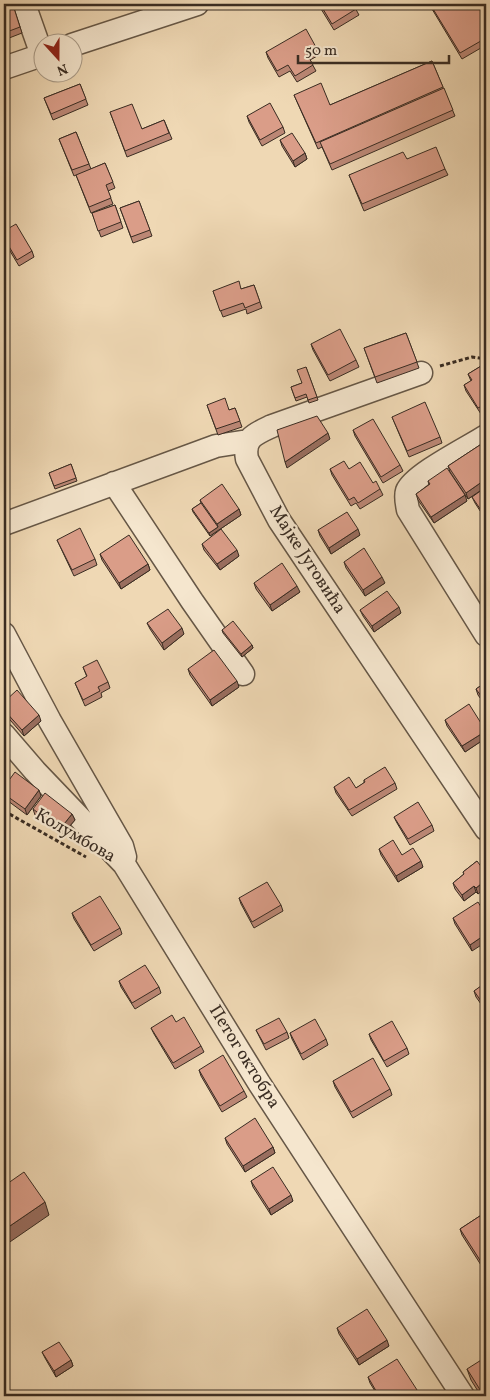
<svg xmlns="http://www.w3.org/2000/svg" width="490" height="1400" viewBox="0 0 490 1400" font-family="Vollkorn,serif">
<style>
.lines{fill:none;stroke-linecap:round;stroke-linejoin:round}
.minor-casing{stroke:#665746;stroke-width:25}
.path{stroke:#392c22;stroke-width:3;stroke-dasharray:4 2.5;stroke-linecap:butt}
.minor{stroke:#f5e6ce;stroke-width:22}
.wall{fill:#bb8775;stroke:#392c22}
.shaded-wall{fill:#996e5f;stroke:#392c22}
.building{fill:#da9d88;stroke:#392c22}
.labels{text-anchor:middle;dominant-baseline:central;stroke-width:4.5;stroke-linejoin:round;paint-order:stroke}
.street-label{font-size:18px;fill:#392c22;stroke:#f5e6ce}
</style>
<rect width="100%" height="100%" fill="#efd8b4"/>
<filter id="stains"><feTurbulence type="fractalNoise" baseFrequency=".004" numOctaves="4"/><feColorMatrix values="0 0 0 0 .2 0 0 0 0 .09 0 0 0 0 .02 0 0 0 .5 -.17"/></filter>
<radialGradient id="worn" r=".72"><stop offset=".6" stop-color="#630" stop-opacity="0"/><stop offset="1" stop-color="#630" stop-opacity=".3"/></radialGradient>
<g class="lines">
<defs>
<path id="minor" d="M24,4L42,55
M72,45L197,4
M4,68L42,55
M421,373L272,426C255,434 243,438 247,459L279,520L486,829
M486,436C469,447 413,475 407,491C405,497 407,504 408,510L486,635
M114,483L192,601L243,674
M4,524L216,446L248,441
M4,634L50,721L122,846L125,857
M4,735L35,771L124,864L259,1083L463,1396"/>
</defs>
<use href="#minor" class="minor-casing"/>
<path class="path" d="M440,366L472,357L486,359
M4,811L86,857"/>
<use href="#minor" class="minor"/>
</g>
<path class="wall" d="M4,4H12L13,5L22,33L4,40Z
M318,4H353L359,15L334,30Z
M429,4H478L486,17V45L462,59Z
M317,49L319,55L310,60L316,71L297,82L290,71L279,77L268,58L266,52Z
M432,61L455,116L332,170L322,147L318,149L294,95L330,105Z
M80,84L88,105L53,120L44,98Z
M110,112L142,129L164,120L172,139L127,157Z
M247,116L283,127L285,133L262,146L249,122Z
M76,132L91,169L105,163L115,188L108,191L113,204L91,213L76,175L74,176L59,139Z
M280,140L305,153L307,159L295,167L282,146Z
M407,159L445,169L448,175L364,211L349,175Z
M139,201L152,236L133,243L120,208Z
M115,205L123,228L101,237L92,213Z
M4,231L32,251L34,257L19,266L4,241Z
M254,285L262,308L247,314L246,309L223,317L213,291L241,289Z
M406,333L419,368L377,383L364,348Z
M311,344L356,360L359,367L330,381L313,350Z
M486,363V411L481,414L466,391L464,385L471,381L468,374Z
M306,367L318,400L309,403L307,397L296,401L291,387L302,383Z
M207,405L229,410L235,408L242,427L218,435Z
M392,417L440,437L442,443L409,457Z
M353,430L400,465L403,471L383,483L355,436Z
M486,441V487L468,499L450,472L448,466Z
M71,464L77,481L55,489L49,473Z
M330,469H349L373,483L380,489L383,495L360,509L356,503L351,506L332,475Z
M428,481L467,501L434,523L418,500L416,494L429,485Z
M486,487V520L475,503L472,497Z
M200,500L239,509L241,515L210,536L193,512L192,509L201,503Z
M318,530L360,535L331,554L320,536Z
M57,540L95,559L97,565L74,576Z
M202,544L239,556L220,570L204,550Z
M100,554L148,564L150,570L121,589L102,560Z
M344,562L385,583L365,596L346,568Z
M254,583L300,592L272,611L256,589Z
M360,610L401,613L374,632L363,616Z
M147,623L184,634L164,650L150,629Z
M222,630L252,645L253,648L242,657L223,633Z
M83,667L108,682L110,688L101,693L102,697L85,706L75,683L87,677Z
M188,669L239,687L212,706L190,675Z
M486,682V706L478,695L476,689Z
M4,702L41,721L24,736L4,713Z
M445,720L486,731V738L465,752L447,726Z
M364,780L395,783L397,789L352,816L336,793L334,787L356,788L364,783Z
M4,787L41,796L27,815L4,798Z
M33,809L72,814L75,820L62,835L35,815Z
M394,817L432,825L434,831L410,845L397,823Z
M379,849L402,855L423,867L398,882L381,855Z
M477,861L478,894L476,892L464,901L455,889L453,883L464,874L463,872Z
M239,898L281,905L283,911L254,928L241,904Z
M72,913L120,928L122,934L94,951L74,919Z
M486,915L472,951L455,924L453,918Z
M119,981L159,987L161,993L135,1009L121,987Z
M486,984V1011L476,997L474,991Z
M176,1022L201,1046L204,1052L175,1069L154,1034L151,1028Z
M256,1030L287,1032L289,1038L266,1050Z
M290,1033L326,1039L328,1045L303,1060L292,1039Z
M369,1034L407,1048L409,1054L387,1067L371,1040Z
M199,1070L244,1091L247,1097L222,1112L201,1076Z
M333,1081L390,1089L392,1095L353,1118L335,1087Z
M225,1138L273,1147L275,1153L245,1172L227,1144Z
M251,1181L293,1201L271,1215L253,1187Z
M486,1212V1273L462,1235L460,1229Z
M337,1328L389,1346L359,1365L339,1334Z
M42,1352L71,1360L73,1366L56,1377L45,1358Z
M467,1369L486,1396H481L471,1380Z
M368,1377L419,1393L420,1396H378L370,1383Z"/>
<path class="shaded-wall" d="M305,153L307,159L295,167L293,161Z
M328,433L330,439L287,468L285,462Z
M486,479V487L468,499L466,493Z
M465,495L467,501L434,523L431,517Z
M239,509L241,515L210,536L209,533L218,527L217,524Z
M358,529L360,535L331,554L329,548Z
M237,550L239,556L220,570L217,564Z
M148,564L150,570L121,589L119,583Z
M382,577L385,583L365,596L363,590Z
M297,586L300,592L272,611L270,605Z
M399,607L401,613L374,632L372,626Z
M182,628L184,634L164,650L162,643Z
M252,645L253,648L242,657L241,654Z
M237,681L239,687L212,706L210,700Z
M486,699V706L484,700Z
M39,715L41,721L24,736L22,730Z
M486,731V738L465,752L462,746Z
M39,790L41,796L27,815L25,809Z
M72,814L75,820L62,835L60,829Z
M421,861L423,867L398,882L396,876Z
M486,880V888L478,894L476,888Z
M474,886L476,892L464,901L462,895Z
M486,934V942L472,951L470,945Z
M273,1147L275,1153L245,1172L243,1166Z
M291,1195L293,1201L271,1215L269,1209Z
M45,1202L49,1215L4,1246V1230Z
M387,1340L389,1346L359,1365L357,1359Z
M71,1360L73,1366L56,1377L54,1371Z"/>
<path class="building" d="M320,4H353L356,9L332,24Z
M430,4H478L486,17V38L460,53Z
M13,5L20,27L4,33V8Z
M306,29L317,49L307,54L313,65L295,76L288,65L277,71L266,52Z
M432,61L443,87L316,143L294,95L321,83L330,105Z
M80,84L86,99L51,114L44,98Z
M444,88L453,110L330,164L320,142Z
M270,103L283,127L260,140L247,116Z
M132,104L142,129L164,120L169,133L125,151L110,112Z
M76,132L89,164L72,170L59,139Z
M292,133L305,153L293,161L280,140Z
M436,147L445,169L362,204L349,175L403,152L407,159Z
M105,163L113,182L106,185L111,198L89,207L76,175Z
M139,201L150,230L131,237L120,208Z
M115,205L121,222L98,231L92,213Z
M16,224L32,251L17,260L4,238V231Z
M239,281L241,289L254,285L260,302L245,308L243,303L220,311L213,291Z
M340,329L356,360L328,375L311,344Z
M406,333L417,362L375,377L364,348Z
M486,363V404L478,408L464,385L472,380L468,374Z
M306,367L317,397L308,400L306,394L295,398L291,387L302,383L297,370Z
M225,398L229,410L235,408L240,421L216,429L207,405Z
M425,402L440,437L407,451L392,417Z
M317,416L328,433L285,462L277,430Z
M373,419L400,465L381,477L353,430Z
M486,441V479L466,493L448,466Z
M344,461L349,469L360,462L373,483L376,481L380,489L358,503L354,497L349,500L330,469Z
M71,464L76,478L54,486L49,473Z
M447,468L465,495L431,517L416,494L430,484L428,481Z
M222,484L239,509L217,524L200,500Z
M486,487V515L485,516L472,497Z
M201,503L218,527L209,533L192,509Z
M347,512L358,529L329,548L318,530Z
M80,528L95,559L72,570L57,540Z
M221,529L237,550L217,564L202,544Z
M129,535L148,564L119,583L100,554Z
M364,548L382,577L363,590L344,562Z
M282,563L297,586L270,605L254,583Z
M387,591L399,607L372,626L360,610Z
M168,609L182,628L162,643L147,623Z
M233,621L252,645L241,654L222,630Z
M214,650L237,681L210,700L188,669Z
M97,660L108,682L98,687L100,691L83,700L75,683L87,676L83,667Z
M486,682V699L484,700L476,689Z
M17,690L39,715L22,730L4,710V702Z
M469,704L486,731L462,746L445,720Z
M385,767L395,783L349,810L334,787L349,777L356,788L365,782L364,780Z
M15,772L39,790L25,809L4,794V787Z
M45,793L72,814L60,829L33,809Z
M418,802L432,825L408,839L394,817Z
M393,840L402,855L413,848L421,861L396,876L379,849Z
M477,861L486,873V880L476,888L474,886L462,895L453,883L464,874L463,872Z
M267,882L281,905L252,922L239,898Z
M100,896L120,928L91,945L72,913Z
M478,902L486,915V934L470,945L453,918Z
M145,965L159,987L132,1003L119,981Z
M485,983L486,984V1008L474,991Z
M172,1015L176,1022L184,1017L201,1046L173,1063L151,1028Z
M279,1018L287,1032L264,1044L256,1030Z
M315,1019L326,1039L301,1054L290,1033Z
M392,1021L407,1048L384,1061L369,1034Z
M223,1055L244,1091L220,1106L199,1070Z
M373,1058L390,1089L351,1112L333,1081Z
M255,1118L273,1147L243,1166L225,1138Z
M273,1167L291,1195L269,1209L251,1181Z
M24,1172L45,1202L4,1230V1186Z
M486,1212V1267L485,1268L460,1229Z
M367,1309L387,1340L357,1359L337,1328Z
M59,1342L71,1360L54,1371L42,1352Z
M486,1357V1396H484L467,1369Z
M397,1359L419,1393L414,1396H379L368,1377Z"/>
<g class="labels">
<g class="street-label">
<text transform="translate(307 560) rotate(57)">Мајке Југовића</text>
<text transform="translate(75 836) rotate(30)">Колумбова</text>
<text transform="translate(244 1057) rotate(58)">Петог октобра</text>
</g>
</g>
<rect width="490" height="1400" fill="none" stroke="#efd8b4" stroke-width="20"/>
<rect x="5" y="5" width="480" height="1390" fill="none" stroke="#392c22" stroke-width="2.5"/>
<rect x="10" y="10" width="470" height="1380" fill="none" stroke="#392c22"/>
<g transform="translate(58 58) rotate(159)"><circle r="24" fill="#f5e6ce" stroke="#aa9c89"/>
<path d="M0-4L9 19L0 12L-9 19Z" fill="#8f2418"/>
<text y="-8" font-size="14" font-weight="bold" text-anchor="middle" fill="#392c22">N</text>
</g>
<path d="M298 55v8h151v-8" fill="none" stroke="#392c22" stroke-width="2.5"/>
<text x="305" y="55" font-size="15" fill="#392c22" stroke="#f5e6ce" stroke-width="4" paint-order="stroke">50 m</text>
<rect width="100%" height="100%" filter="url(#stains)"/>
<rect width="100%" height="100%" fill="url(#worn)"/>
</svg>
